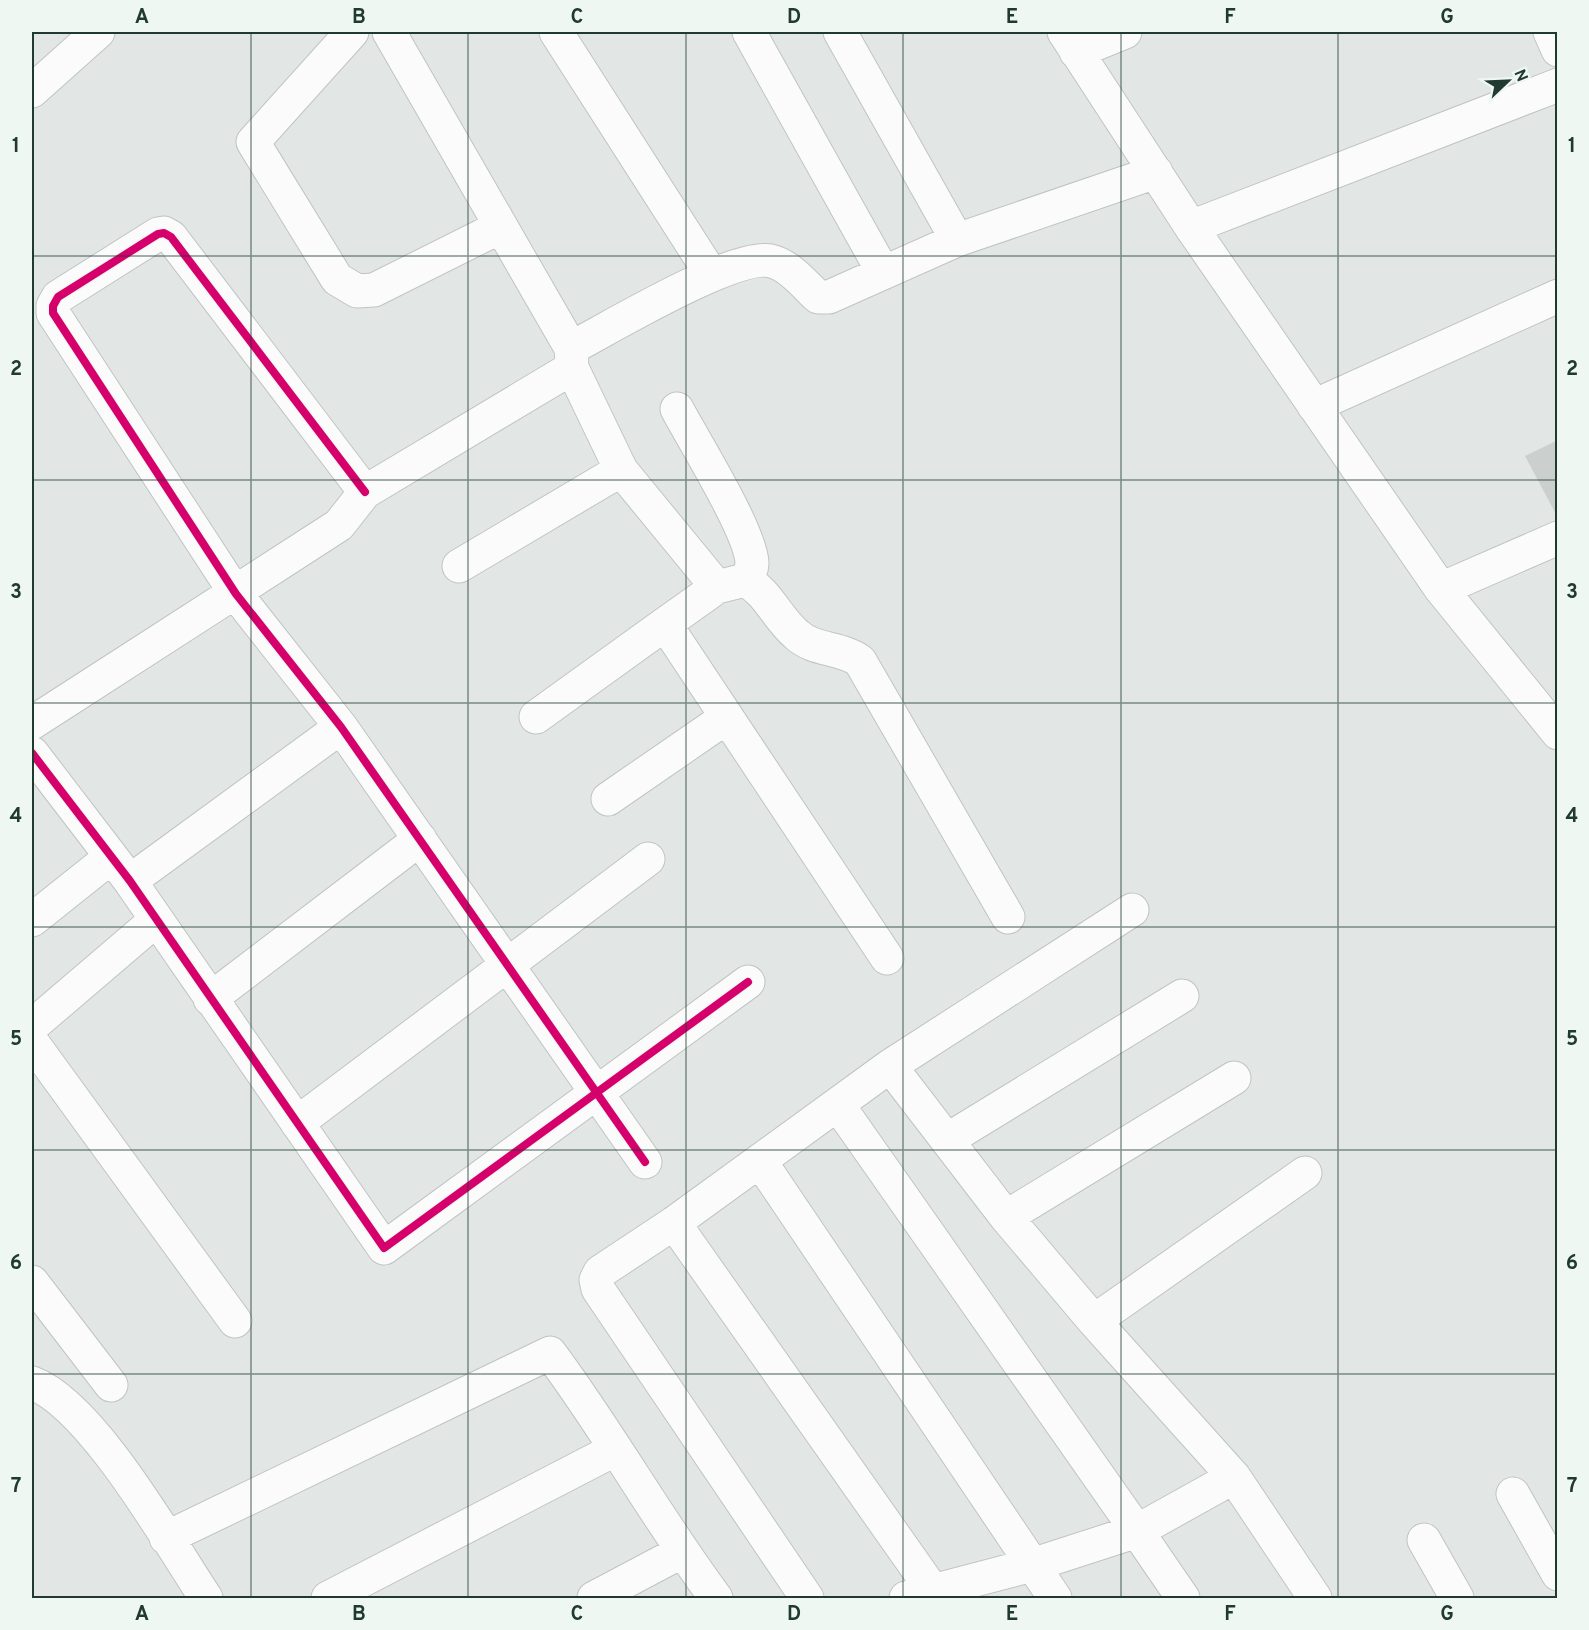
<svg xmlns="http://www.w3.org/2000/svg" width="1589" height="1630" viewBox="0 0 1589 1630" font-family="Overpass,sans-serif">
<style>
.building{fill:#cbd0ce}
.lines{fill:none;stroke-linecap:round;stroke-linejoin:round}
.minor-casing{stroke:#bfc4c2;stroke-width:35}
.minor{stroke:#fbfbfb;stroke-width:33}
.cycleway-casing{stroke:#eff7f3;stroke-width:11}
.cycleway{stroke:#d6006c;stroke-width:8}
.grid{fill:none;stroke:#203a32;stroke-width:1.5;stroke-opacity:0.55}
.neatline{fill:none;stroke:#203a32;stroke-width:2}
.grid-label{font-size:20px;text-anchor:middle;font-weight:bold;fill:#203a32}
</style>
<rect width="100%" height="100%" fill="#e2e7e5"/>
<path class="building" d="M1558,440V518L1525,456Z"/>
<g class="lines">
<defs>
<path id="minor" d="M352,32L253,142L337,279L357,291L374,290L500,227
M389,32L571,348C608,329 735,252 771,261C789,265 805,285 818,297H829L957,240L1156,172
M556,32L711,274
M749,32L883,272
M840,32L957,240
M1064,32L1191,227L1441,589L1558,733
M1550,32L1558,50
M1076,52L1125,32
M32,91L98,32
M1191,227L1558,85
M571,348L572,368L621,470L717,587L745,580C768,592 777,618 796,634C813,651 841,647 860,661L1008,917
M1314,406L1558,296
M677,409C694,441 751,532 752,563C752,570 749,574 745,580
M365,492L171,237L164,233L158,234L58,297L53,306V313L236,594L341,727L645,1162
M459,566L621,470
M717,587L665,624L887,958
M1441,589L1558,538
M536,717L665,624
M32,723L339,525L365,492L572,368
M32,753L130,881L384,1248L748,982
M608,799L727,717
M130,881L341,727
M32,920L111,857
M210,999L420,839
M32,1026L156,920
M32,1042L235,1321
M890,1066L1006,1217L1094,1321L1234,1477L1315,1598
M838,1105L1137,1531L1234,1477
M297,1123L648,859
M947,1140L1182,996
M760,1161L1055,1598
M1006,1217L1234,1078
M674,1223L938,1598
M32,1282L111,1385
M1094,1321L1305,1173
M32,1383C92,1405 170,1544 206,1598
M1513,1494L1558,1574
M166,1538L550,1353C609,1432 657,1519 716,1598
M1424,1540L1457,1598
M328,1598L616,1449
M594,1598L681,1552
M807,1598L598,1289L596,1280L600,1272L674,1223L890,1066L1132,910
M906,1598L1032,1565L1137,1531L1183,1598"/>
</defs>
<use href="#minor" class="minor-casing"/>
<use href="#minor" class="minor"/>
<defs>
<path id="cycleway" d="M365,492L171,237L164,233L158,234L58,297L53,306V313L236,594L341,727L645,1162
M32,753L130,881L384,1248L748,982"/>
</defs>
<use href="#cycleway" class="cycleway-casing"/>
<use href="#cycleway" class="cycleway"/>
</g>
<path class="grid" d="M251,32V1598M468,32V1598M686,32V1598M903,32V1598M1121,32V1598M1338,32V1598M32,256H1558M32,480H1558M32,703H1558M32,927H1558M32,1150H1558M32,1374H1558"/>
<rect width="1589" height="1630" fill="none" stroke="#eff7f3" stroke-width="66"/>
<g transform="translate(1508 81) rotate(67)" stroke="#eff7f3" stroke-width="4.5" paint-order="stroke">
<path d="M0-4.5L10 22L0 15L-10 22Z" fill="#203a32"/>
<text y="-9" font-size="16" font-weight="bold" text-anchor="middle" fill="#203a32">N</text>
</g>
<rect x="33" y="33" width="1523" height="1564" class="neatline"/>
<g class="grid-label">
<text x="142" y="23">A</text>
<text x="359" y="23">B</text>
<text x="577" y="23">C</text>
<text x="794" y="23">D</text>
<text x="1012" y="23">E</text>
<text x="1230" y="23">F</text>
<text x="1447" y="23">G</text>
<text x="16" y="152">1</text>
<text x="1572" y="152">1</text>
<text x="16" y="375">2</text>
<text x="1572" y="375">2</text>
<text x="16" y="598">3</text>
<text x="1572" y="598">3</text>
<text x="16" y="822">4</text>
<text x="1572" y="822">4</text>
<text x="16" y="1045">5</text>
<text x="1572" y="1045">5</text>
<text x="16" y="1269">6</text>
<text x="1572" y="1269">6</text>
<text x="16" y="1492">7</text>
<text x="1572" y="1492">7</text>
<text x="142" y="1620">A</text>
<text x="359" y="1620">B</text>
<text x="577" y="1620">C</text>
<text x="794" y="1620">D</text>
<text x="1012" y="1620">E</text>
<text x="1230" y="1620">F</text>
<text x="1447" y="1620">G</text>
</g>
</svg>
